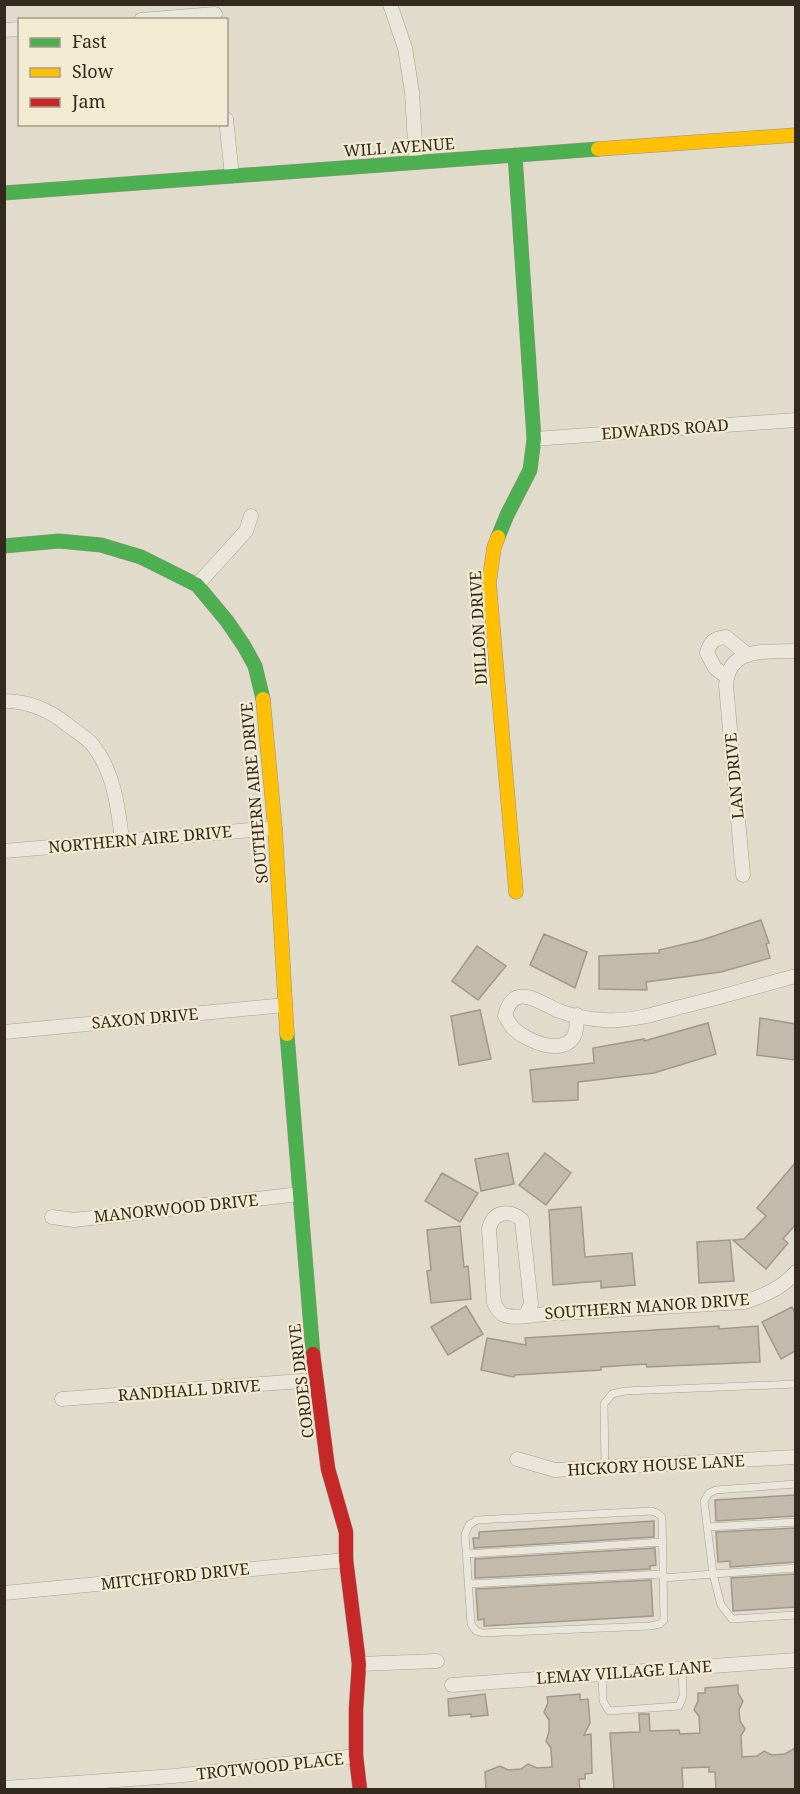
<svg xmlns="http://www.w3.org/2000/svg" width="800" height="1794" viewBox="0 0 800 1794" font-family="'Noto Serif',serif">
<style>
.building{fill:#c4baac;stroke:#a1978b;stroke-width:1.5}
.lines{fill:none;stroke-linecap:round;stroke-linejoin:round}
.lane-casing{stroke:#a6a095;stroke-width:8}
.street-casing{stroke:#a6a095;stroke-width:15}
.fast-casing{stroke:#968f84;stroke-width:15}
.slow-casing{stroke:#968f84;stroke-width:15}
.jam-casing{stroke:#968f84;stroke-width:15}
.lane{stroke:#eae6dc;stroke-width:7}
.street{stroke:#eae6dc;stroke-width:14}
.fast{stroke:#4caf50;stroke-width:14}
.slow{stroke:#ffc107;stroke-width:14}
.jam{stroke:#c62828;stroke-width:14}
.labels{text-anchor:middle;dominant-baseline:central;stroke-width:4.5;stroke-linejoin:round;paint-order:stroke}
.street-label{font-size:16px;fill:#33291e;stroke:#f2ead1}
</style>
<rect width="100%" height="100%" fill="#e1dbcb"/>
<path class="building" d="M761,920L769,943L766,944L770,958L721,972L646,982L647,990L599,989V956L659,953V950L702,940Z
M544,934L587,952L575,988L530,965Z
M477,946L506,966L478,1000L452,981Z
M480,1010L491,1059L459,1065L451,1016Z
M760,1018L795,1024V1060L757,1055Z
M708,1023L716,1054L654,1073L578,1082V1100L533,1102L530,1070L594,1063L593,1048L644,1039V1041Z
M508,1153L514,1184L481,1191L475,1159Z
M545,1153L571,1173L546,1205L519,1185Z
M795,1163V1225L783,1239L788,1243L766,1269L733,1240L744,1239L766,1216L757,1208Z
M442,1173L478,1193L460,1222L425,1201Z
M581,1207L585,1257L632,1253L635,1285L601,1288V1281L553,1285L549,1210Z
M460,1226L464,1267L468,1266L471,1299L431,1303L427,1271L431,1270L427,1230Z
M730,1240L734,1281L699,1283L697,1242Z
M466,1306L483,1334L448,1355L431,1327Z
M792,1307L795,1313V1351L781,1359L762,1322Z
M719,1326V1329L758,1326L760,1362L647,1367L646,1364L601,1367V1370L515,1375L514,1377L481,1370L487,1338L526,1345L525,1338Z
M795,1495V1516L716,1521L715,1500Z
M654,1521V1537L474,1548L473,1538H479V1532Z
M795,1528V1562L730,1567V1561L718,1562L716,1532Z
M655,1548L656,1565L650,1566V1569L475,1578V1559Z
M795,1574V1607L733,1611L731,1578Z
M651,1580L653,1616L484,1626V1619L478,1620L476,1589Z
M738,1685V1693L743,1701L739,1710L740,1721L745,1729L741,1736L742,1757L757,1756L764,1751L772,1755L785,1754L795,1748V1790H716L715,1772H709V1767L682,1768L683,1790H614L610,1733L640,1732L639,1714H649L650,1731L679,1730L680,1734L700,1733L699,1716L694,1710L698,1701V1693H705V1688Z
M485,1694L488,1715L471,1717V1714L449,1716L448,1699Z
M580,1694V1700L588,1699L590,1723L584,1735L591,1734L592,1773L585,1774V1779H579L580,1790H486L485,1772L500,1766L508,1770L521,1769L528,1764L537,1768L552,1767L551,1748L546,1741L549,1732V1720L544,1712L548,1703L547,1697Z"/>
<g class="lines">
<defs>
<path id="lane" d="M605,1468L604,1404L612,1394L625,1391L796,1384
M796,1484L716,1490L709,1493L704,1501L713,1574L796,1568
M652,1511L657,1513L662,1517L664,1620L660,1624L650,1626L483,1633L476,1631L471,1624L465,1534L469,1525L477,1520Z
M708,1527L796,1522
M466,1554L663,1542
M664,1578L713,1574L721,1605L732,1619L796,1615
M468,1584L663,1574
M602,1674L603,1701L609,1711L679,1706L683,1696L682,1668"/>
<path id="street" d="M390,4L405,48L412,92L416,162
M141,20L215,14
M4,30L20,29
M226,119L232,176
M534,439L796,420
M197,585L246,531L251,516
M727,677L715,668L707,653C710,642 714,638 726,637L748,655
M4,701C28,701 51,711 69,726C76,731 85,737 91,743C114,770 118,807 122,840
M4,851L275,828
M743,875L726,685C729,646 766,652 796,651
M577,1015C576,1021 577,1030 575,1034C565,1058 526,1041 513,1028C510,1025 508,1020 505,1016C513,981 538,1002 559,1011C573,1016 589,1019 604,1020C629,1022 656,1014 680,1007C719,998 757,986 796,976
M4,1032L285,1005
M52,1217L74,1220L300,1194
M526,1315L531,1304L522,1220C509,1209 493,1211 489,1229L494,1303C496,1307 499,1313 504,1315C515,1319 533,1315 545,1314L745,1302C765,1295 782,1288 796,1272
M62,1399L315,1380
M517,1459L555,1470L796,1457
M4,1593L346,1560
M359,1664L437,1661
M452,1685L796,1660
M4,1788L174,1776L356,1756"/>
<path id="fast" d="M4,193L598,149
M498,537L507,515L530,470L534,439L515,155
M4,546L59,541L101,545L141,557L197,585L227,621L244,646L255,666L263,699
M287,1034L313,1354"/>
<path id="slow" d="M598,149L796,135
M498,537L494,548L489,583L516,892
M263,699L275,828L287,1034"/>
<path id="jam" d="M313,1354L328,1469L346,1532V1560L359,1664L356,1709V1756L360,1790"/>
</defs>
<use href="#lane" class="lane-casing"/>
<use href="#street" class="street-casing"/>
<use href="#fast" class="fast-casing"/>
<use href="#slow" class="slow-casing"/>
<use href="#jam" class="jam-casing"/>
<use href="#lane" class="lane"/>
<use href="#street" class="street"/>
<use href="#fast" class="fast"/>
<use href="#slow" class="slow"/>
<use href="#jam" class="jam"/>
</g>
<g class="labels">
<g class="street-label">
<text transform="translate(399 147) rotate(-4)">WILL AVENUE</text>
<text transform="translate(665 429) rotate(-4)">EDWARDS ROAD</text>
<text transform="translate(478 628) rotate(-93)">DILLON DRIVE</text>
<text transform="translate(734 776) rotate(-95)">LAN DRIVE</text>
<text transform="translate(254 793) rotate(-95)">SOUTHERN AIRE DRIVE</text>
<text transform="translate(140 839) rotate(-5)">NORTHERN AIRE DRIVE</text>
<text transform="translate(145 1018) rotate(-5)">SAXON DRIVE</text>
<text transform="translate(176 1208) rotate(-6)">MANORWOOD DRIVE</text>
<text transform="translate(647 1306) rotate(-4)">SOUTHERN MANOR DRIVE</text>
<text transform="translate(301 1381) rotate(-97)">CORDES DRIVE</text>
<text transform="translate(189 1390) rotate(-4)">RANDHALL DRIVE</text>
<text transform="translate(656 1465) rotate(-3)">HICKORY HOUSE LANE</text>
<text transform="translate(175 1576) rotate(-6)">MITCHFORD DRIVE</text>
<text transform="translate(624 1672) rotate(-4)">LEMAY VILLAGE LANE</text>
<text transform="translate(270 1766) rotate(-6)">TROTWOOD PLACE</text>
</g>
</g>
<rect width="800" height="1794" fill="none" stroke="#33291e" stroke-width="12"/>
<rect x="18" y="18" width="210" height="108" fill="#f2ead1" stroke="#a69d89" stroke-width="1.5"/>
<rect x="30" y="38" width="30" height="9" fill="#4caf50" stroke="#a69d89" stroke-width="1.5"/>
<text x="72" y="48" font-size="18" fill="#33291e">Fast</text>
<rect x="30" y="68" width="30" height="9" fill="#ffc107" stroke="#a69d89" stroke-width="1.5"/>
<text x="72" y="78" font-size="18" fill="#33291e">Slow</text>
<rect x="30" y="98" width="30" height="9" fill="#c62828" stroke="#a69d89" stroke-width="1.5"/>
<text x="72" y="108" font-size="18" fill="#33291e">Jam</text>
</svg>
